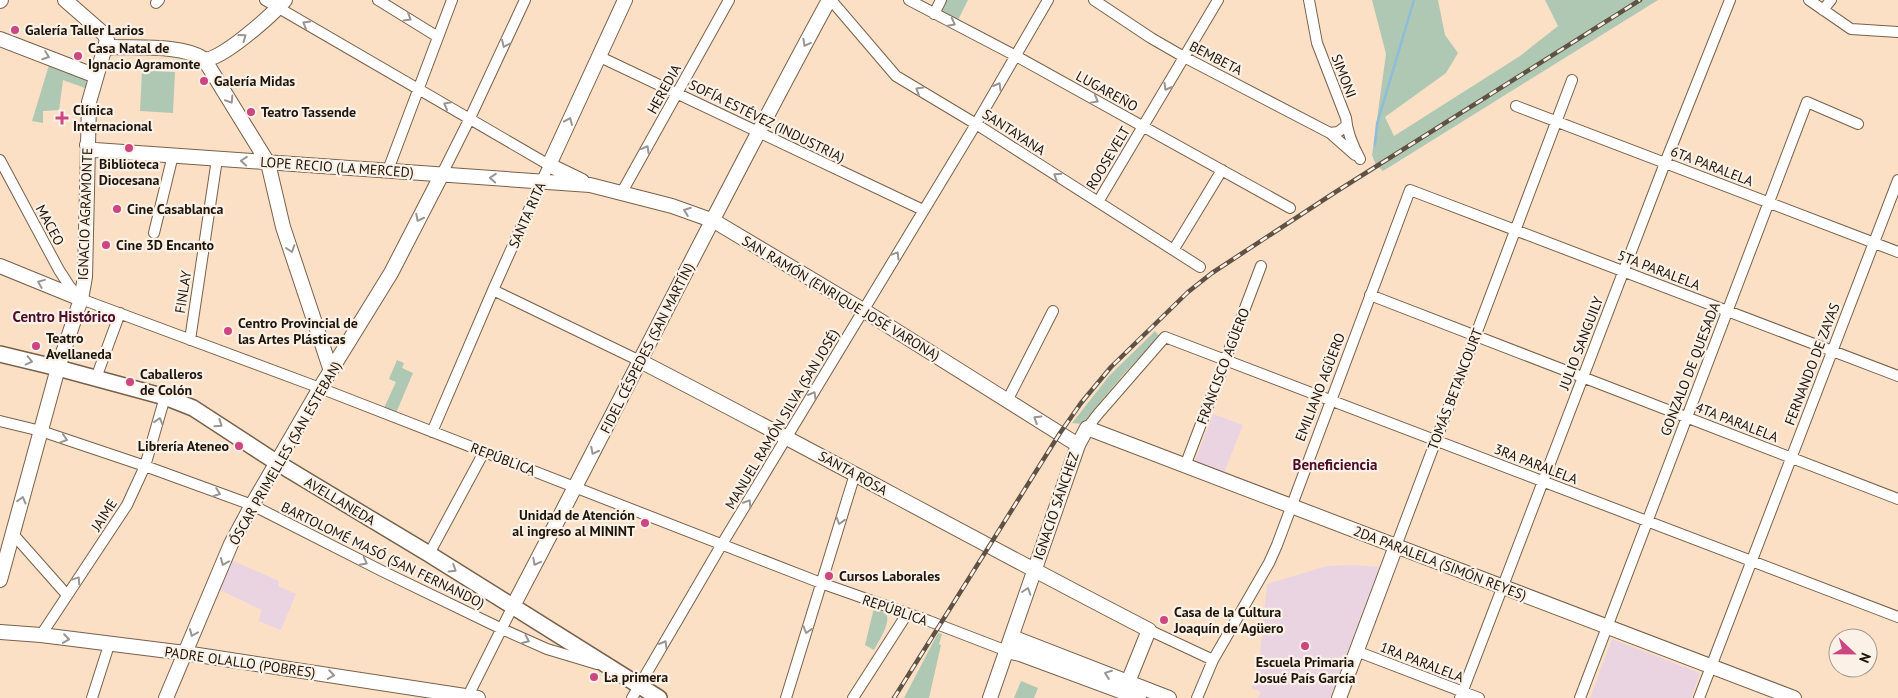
<svg xmlns="http://www.w3.org/2000/svg" width="1898" height="698" viewBox="0 0 1898 698" font-family="'PT Sans',sans-serif">
<style>
.education{fill:#ead4e2}
.green{fill:#aec8b3}
.lines{fill:none;stroke-linecap:round;stroke-linejoin:round}
.stream{stroke:#8dbddb;stroke-width:2.5}
.street-casing{stroke:#78614a;stroke-width:12}
.secondary-casing{stroke:#78614a;stroke-width:16}
.primary-casing{stroke:#78614a;stroke-width:18}
.street{stroke:#fff;stroke-width:10}
.secondary{stroke:#fff;stroke-width:14}
.primary{stroke:#fff;stroke-width:15}
.rail-casing{stroke:#5f5143;stroke-width:4.5}
.rail{stroke:#fbf1e6;stroke-width:2.5;stroke-dasharray:8;stroke-linecap:butt}
.oneway{stroke:#999591}
.poi-dot{fill:#cd4581;stroke:#fbf1e6;stroke-width:2}
.labels{text-anchor:middle;dominant-baseline:central;stroke-width:4.5;stroke-linejoin:round;paint-order:stroke}
.poi-label{font-size:14px;font-weight:bold;fill:#1d140b;stroke:#fbf1e6;text-anchor:start}
.street-label{font-size:14px;fill:#1d140b;stroke:#fbf1e6}
.neighbourhood-label{font-size:15px;font-weight:bold;fill:#4d0c2b;stroke:#fbf1e6}
</style>
<rect width="100%" height="100%" fill="#fbe0c6"/>
<path class="education" d="M1213,414L1243,425L1224,473L1195,461Z
M231,560L279,581L278,586L296,594L281,630L258,621L262,610L218,589Z
M1353,565L1380,567L1330,698H1258L1261,692L1251,688L1259,664L1267,584L1327,566Z
M1612,639L1700,673L1691,698H1590Z"/>
<path class="green" d="M947,0H968L958,20L941,11Z
M1372,0H1438L1445,35L1458,53L1446,73L1385,117L1394,136L1520,56L1558,26L1545,0H1658L1383,171L1376,165L1372,155L1386,54Z
M49,65L87,79L85,88L63,80L59,110L43,111V123L32,121Z
M142,70L175,72L173,113L140,111Z
M1155,331L1159,336L1122,376L1082,424L1072,423L1110,375Z
M397,360L404,363L402,368L413,373L396,413L384,408L396,382L389,379Z
M874,608C877,610 882,611 885,613C893,620 878,642 874,650L865,645Z
M938,633L942,634L939,644L941,645L929,698H904Z
M1021,681L1038,688L1034,698H1014Z"/>
<g class="lines">
<path class="stream" d="M1375,145L1377,124L1414,0"/>
<defs>
<path id="street" d="M265,0L549,165L493,290L432,432
M378,0L438,37
M831,0L896,76L976,124L1200,267
M909,0L1016,56L1290,208
M1094,0L1151,38L1184,57L1330,133L1338,132L1346,126
M1309,0L1317,43L1346,118C1347,133 1353,146 1360,159
M1809,0L1851,29L1898,32
M156,3L159,0
M1823,10L1831,0
M934,14L941,0
M598,56L923,210
M1516,106L1898,252
M1330,133L1355,155
M0,160L59,270L70,287L81,299L320,388L821,583L929,621L1007,651
M388,170L452,0
M442,174L470,118L525,0
M622,192L729,0
M1098,202L1218,0
M154,233L173,155
M1174,249L1222,170
M493,290L640,361
M1370,295L1898,499
M190,340L217,159
M96,378L120,313
M1007,401L1053,311
M0,421L41,431L145,466L252,505L382,571L502,629L547,649L597,664
M1087,428L1098,414L1165,337L1898,617
M1185,466L1261,266
M13,534L67,595
M1396,546L1572,80
M429,554L484,452
M1149,630L1213,660
M41,635L127,505L145,466L165,397
M1356,651L1479,698
M92,698L109,645
M467,698L513,606
M632,698L722,544L976,124L1048,0
M786,698L855,474
M853,698L907,614
M1197,698L1213,660L1269,563L1277,545L1410,190L1898,376
M1460,698L1665,163L1730,0
M1580,698L1807,102L1858,124
M1699,698L1898,180"/>
<path id="secondary" d="M0,1L1,0
M0,39L96,76
M106,49L114,47C140,48 183,45 204,59L268,163L283,227L331,371
M204,59C219,63 274,13 285,0
M87,145L90,149L95,150L590,185L672,206L714,221L863,310L1078,445
M582,181L549,165L625,0
M0,266L81,299
M640,361C811,449 978,542 1149,630L1124,692
M0,580L58,368L81,299L85,277L89,102L107,40L104,34L65,0
M513,606C619,405 720,200 829,0
M0,632L41,635L185,653L478,698
M1012,637L1169,698
M1007,651L1020,654L1139,698
M166,698L231,544L252,505L320,388L391,273L442,174
M990,698L1078,445L1087,428L1794,698
M1339,698L1396,546"/>
<path id="primary" d="M0,354L58,368L165,397L193,408L276,462L429,554L659,698"/>
</defs>
<use href="#street" class="street-casing"/>
<use href="#secondary" class="secondary-casing"/>
<use href="#primary" class="primary-casing"/>
<use href="#street" class="street"/>
<use href="#secondary" class="secondary"/>
<use href="#primary" class="primary"/>
<defs>
<path id="rail" d="M894,698L1060,433L1081,403L1111,367L1188,292L1212,273L1334,193L1640,0"/>
</defs>
<use href="#rail" class="rail-casing"/>
<use href="#rail" class="rail"/>
</g>
<defs><path id="oneway-chevron" d="M-2-3.5L2.5 0L-2 3.5" fill="none" stroke-width="1.6" stroke-linecap="round" stroke-linejoin="round" transform="scale(1.25)"/></defs>
<g class="oneway">
<use href="#oneway-chevron" transform="translate(408 18) rotate(31)"/>
<use href="#oneway-chevron" transform="translate(952 23) rotate(27)"/>
<use href="#oneway-chevron" transform="translate(306 24) rotate(-150)"/>
<use href="#oneway-chevron" transform="translate(243 37) rotate(-36)"/>
<use href="#oneway-chevron" transform="translate(806 43) rotate(119)"/>
<use href="#oneway-chevron" transform="translate(505 44) rotate(115)"/>
<use href="#oneway-chevron" transform="translate(46 56) rotate(20)"/>
<use href="#oneway-chevron" transform="translate(998 86) rotate(-60)"/>
<use href="#oneway-chevron" transform="translate(1167 87) rotate(120)"/>
<use href="#oneway-chevron" transform="translate(919 90) rotate(-149)"/>
<use href="#oneway-chevron" transform="translate(230 100) rotate(58)"/>
<use href="#oneway-chevron" transform="translate(1095 100) rotate(29)"/>
<use href="#oneway-chevron" transform="translate(447 105) rotate(-151)"/>
<use href="#oneway-chevron" transform="translate(569 121) rotate(-66)"/>
<use href="#oneway-chevron" transform="translate(646 149) rotate(-61)"/>
<use href="#oneway-chevron" transform="translate(244 161) rotate(-175)"/>
<use href="#oneway-chevron" transform="translate(1057 176) rotate(-147)"/>
<use href="#oneway-chevron" transform="translate(493 178) rotate(-176)"/>
<use href="#oneway-chevron" transform="translate(687 211) rotate(-160)"/>
<use href="#oneway-chevron" transform="translate(419 218) rotate(117)"/>
<use href="#oneway-chevron" transform="translate(291 249) rotate(72)"/>
<use href="#oneway-chevron" transform="translate(896 255) rotate(-59)"/>
<use href="#oneway-chevron" transform="translate(41 283) rotate(-158)"/>
<use href="#oneway-chevron" transform="translate(29 361) rotate(13)"/>
<use href="#oneway-chevron" transform="translate(813 395) rotate(-60)"/>
<use href="#oneway-chevron" transform="translate(1037 419) rotate(-148)"/>
<use href="#oneway-chevron" transform="translate(159 421) rotate(-73)"/>
<use href="#oneway-chevron" transform="translate(219 424) rotate(34)"/>
<use href="#oneway-chevron" transform="translate(64 439) rotate(18)"/>
<use href="#oneway-chevron" transform="translate(594 451) rotate(117)"/>
<use href="#oneway-chevron" transform="translate(217 493) rotate(20)"/>
<use href="#oneway-chevron" transform="translate(22 500) rotate(-75)"/>
<use href="#oneway-chevron" transform="translate(748 503) rotate(-58)"/>
<use href="#oneway-chevron" transform="translate(840 521) rotate(107)"/>
<use href="#oneway-chevron" transform="translate(224 562) rotate(113)"/>
<use href="#oneway-chevron" transform="translate(364 562) rotate(27)"/>
<use href="#oneway-chevron" transform="translate(536 562) rotate(118)"/>
<use href="#oneway-chevron" transform="translate(453 569) rotate(32)"/>
<use href="#oneway-chevron" transform="translate(77 580) rotate(-56)"/>
<use href="#oneway-chevron" transform="translate(1027 591) rotate(-72)"/>
<use href="#oneway-chevron" transform="translate(807 630) rotate(107)"/>
<use href="#oneway-chevron" transform="translate(193 633) rotate(113)"/>
<use href="#oneway-chevron" transform="translate(66 639) rotate(8)"/>
<use href="#oneway-chevron" transform="translate(526 640) rotate(25)"/>
<use href="#oneway-chevron" transform="translate(664 644) rotate(-60)"/>
<use href="#oneway-chevron" transform="translate(1108 674) rotate(-159)"/>
<use href="#oneway-chevron" transform="translate(331 675) rotate(9)"/>
</g>
<g class="poi-dot">
<circle cx="15" cy="30" r="5"/>
<circle cx="78" cy="56" r="5"/>
<circle cx="204" cy="81" r="5"/>
<circle cx="251" cy="112" r="5"/>
<path d="M59.5 110.5h5v5h5v5h-5v5h-5v-5h-5v-5h5z"/>
<circle cx="129" cy="148" r="5"/>
<circle cx="117" cy="209" r="5"/>
<circle cx="106" cy="245" r="5"/>
<circle cx="228" cy="331" r="5"/>
<circle cx="36" cy="346" r="5"/>
<circle cx="130" cy="382" r="5"/>
<circle cx="239" cy="446" r="5"/>
<circle cx="645" cy="523" r="5"/>
<circle cx="829" cy="576" r="5"/>
<circle cx="1164" cy="620" r="5"/>
<circle cx="1305" cy="646" r="5"/>
<circle cx="594" cy="677" r="5"/>
</g>
<g class="labels">
<g class="poi-label">
<text x="25" y="30">Galería Taller Larios</text>
<text x="88" y="48">Casa Natal de<tspan x="88" dy="16">Ignacio Agramonte</tspan></text>
<text x="214" y="81">Galería Midas</text>
<text x="73" y="110">Clínica<tspan x="73" dy="16">Internacional</tspan></text>
<text x="261" y="112">Teatro Tassende</text>
<text x="129" y="164" text-anchor="middle">Biblioteca<tspan x="129" dy="16">Diocesana</tspan></text>
<text x="127" y="209">Cine Casablanca</text>
<text x="116" y="245">Cine 3D Encanto</text>
<text x="238" y="323">Centro Provincial de<tspan x="238" dy="16">las Artes Plásticas</tspan></text>
<text x="46" y="338">Teatro<tspan x="46" dy="16">Avellaneda</tspan></text>
<text x="140" y="374">Caballeros<tspan x="140" dy="16">de Colón</tspan></text>
<text x="229" y="446" text-anchor="end">Librería Ateneo</text>
<text x="635" y="515" text-anchor="end">Unidad de Atención<tspan x="635" dy="16">al ingreso al MININT</tspan></text>
<text x="839" y="576">Cursos Laborales</text>
<text x="1174" y="612">Casa de la Cultura<tspan x="1174" dy="16">Joaquín de Agüero</tspan></text>
<text x="1305" y="662" text-anchor="middle">Escuela Primaria<tspan x="1305" dy="16">Josué País García</tspan></text>
<text x="604" y="677">La primera</text>
</g>
<g class="street-label">
<text transform="translate(1216 58) rotate(27)">BEMBETA</text>
<text transform="translate(1344 76) rotate(69)">SIMONI</text>
<text transform="translate(664 89) rotate(-61)">HEREDIA</text>
<text transform="translate(1107 91) rotate(29)">LUGAREÑO</text>
<text transform="translate(767 121) rotate(26)">SOFÍA ESTÉVEZ (INDUSTRIA)</text>
<text transform="translate(1014 132) rotate(33)">SANTAYANA</text>
<text transform="translate(1108 158) rotate(-59)">ROOSEVELT</text>
<text transform="translate(1712 166) rotate(21)">6TA PARALELA</text>
<text transform="translate(337 167) rotate(4)">LOPE RECIO (LA MERCED)</text>
<text transform="translate(85 214) rotate(-88)">IGNACIO AGRAMONTE</text>
<text transform="translate(527 215) rotate(-66)">SANTA RITA</text>
<text transform="translate(50 225) rotate(62)">MACEO</text>
<text transform="translate(1659 270) rotate(21)">5TA PARALELA</text>
<text transform="translate(183 292) rotate(-81)">FINLAY</text>
<text transform="translate(841 298) rotate(31)">SAN RAMÓN (ENRIQUE JOSÉ VARONA)</text>
<text transform="translate(1581 343) rotate(-69)">JULIO SANGUILY</text>
<text transform="translate(647 348) rotate(-63)">FIDEL CÉSPEDES (SAN MARTÍN)</text>
<text transform="translate(1812 364) rotate(-69)">FERNANDO DE ZAYAS</text>
<text transform="translate(1223 366) rotate(-69)">FRANCISCO AGÜERO</text>
<text transform="translate(1690 369) rotate(-69)">GONZALO DE QUESADA</text>
<text transform="translate(1320 387) rotate(-69)">EMILIANO AGÜERO</text>
<text transform="translate(1455 389) rotate(-69)">TOMÁS BETANCOURT</text>
<text transform="translate(782 419) rotate(-59)">MANUEL RAMÓN SILVA (SAN JOSÉ)</text>
<text transform="translate(1737 422) rotate(21)">4TA PARALELA</text>
<text transform="translate(285 453) rotate(-60)">ÓSCAR PRIMELLES (SAN ESTEBAN)</text>
<text transform="translate(503 459) rotate(21)">REPÚBLICA</text>
<text transform="translate(1536 464) rotate(21)">3RA PARALELA</text>
<text transform="translate(853 473) rotate(29)">SANTA ROSA</text>
<text transform="translate(340 501) rotate(31)">AVELLANEDA</text>
<text transform="translate(1056 506) rotate(-71)">IGNACIO SÁNCHEZ</text>
<text transform="translate(104 515) rotate(-57)">JAIME</text>
<text transform="translate(383 555) rotate(26)">BARTOLOMÉ MASÓ (SAN FERNANDO)</text>
<text transform="translate(1440 563) rotate(21)">2DA PARALELA (SIMÓN REYES)</text>
<text transform="translate(895 610) rotate(19)">REPÚBLICA</text>
<text transform="translate(240 662) rotate(8)">PADRE OLALLO (POBRES)</text>
<text transform="translate(1422 662) rotate(21)">1RA PARALELA</text>
</g>
<g class="neighbourhood-label">
<text x="64" y="316">Centro Histórico</text>
<text x="1335" y="464">Beneficiencia</text>
</g>
</g>
<g transform="translate(1853 653) rotate(112)"><circle r="24" fill="#fbf1e6" stroke="#a2998e"/>
<path d="M0-4L9 19L0 12L-9 19Z" fill="#cd4581"/>
<text y="-8" font-size="14" font-weight="bold" text-anchor="middle" fill="#1d140b">N</text>
</g>
</svg>
